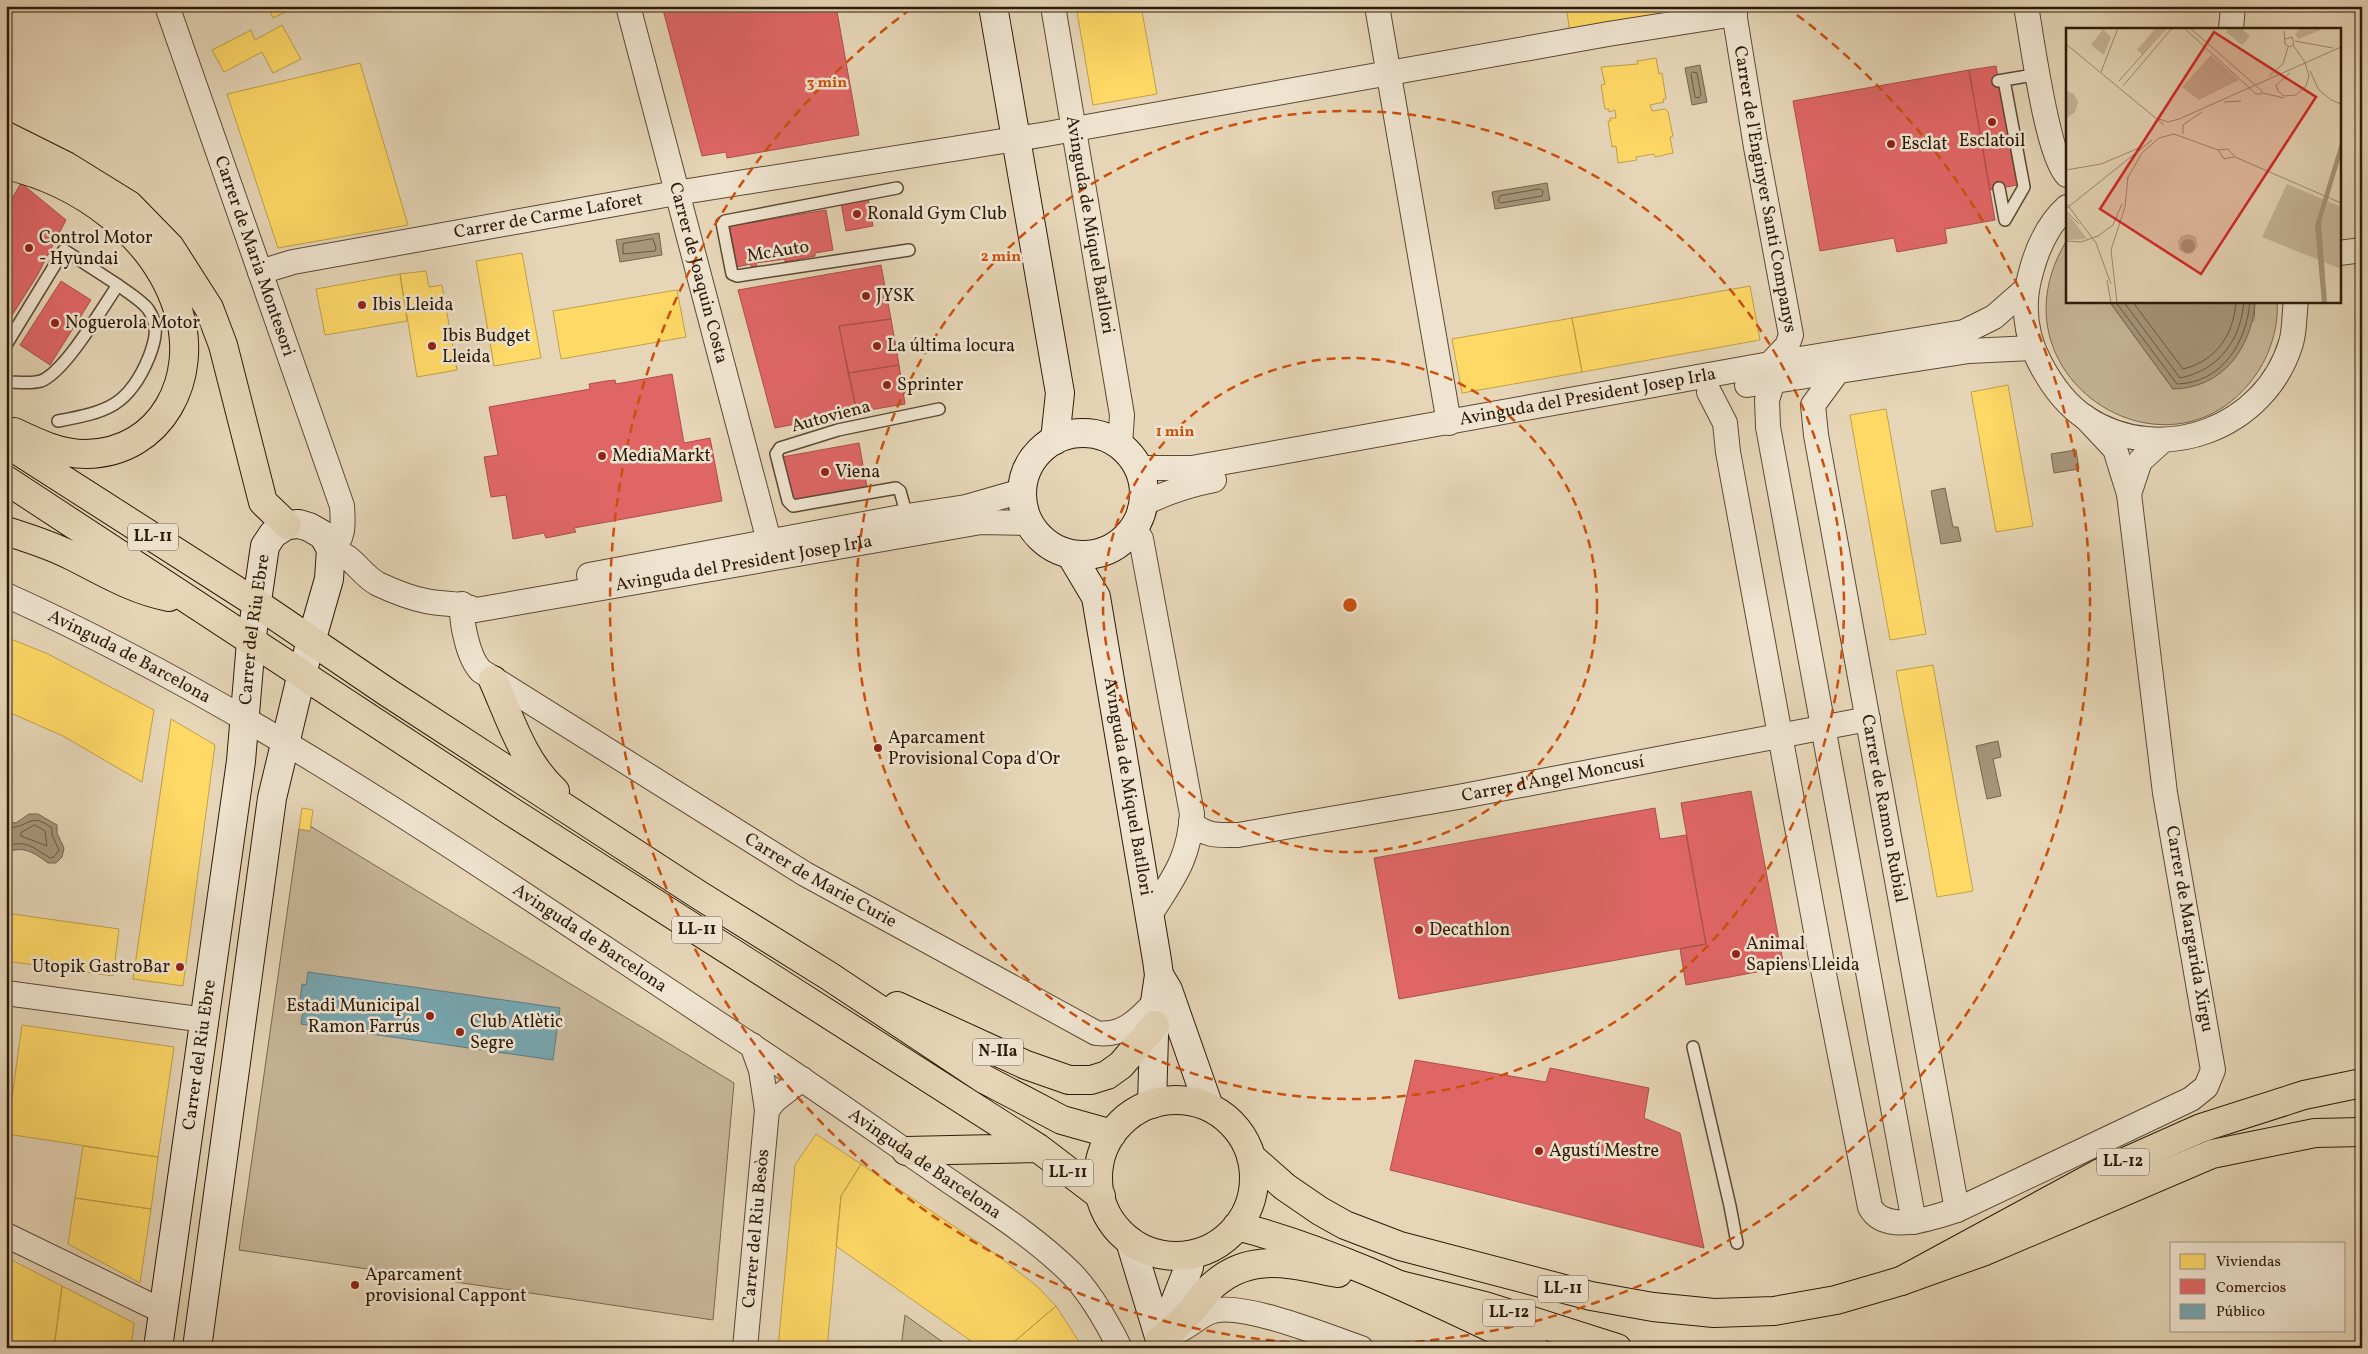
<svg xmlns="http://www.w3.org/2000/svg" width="2368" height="1354" viewBox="0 0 2368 1354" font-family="Vollkorn,serif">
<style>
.green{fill:#c7b699;stroke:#7a6851}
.water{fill:#a7967c;stroke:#76644e}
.homes{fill:#ffd966;stroke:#c0a04a}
.shops{fill:#e06666;stroke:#aa4f4a}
.public{fill:#76a5af;stroke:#607b7d}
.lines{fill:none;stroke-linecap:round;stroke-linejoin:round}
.shore{stroke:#6a5842;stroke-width:1}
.lane-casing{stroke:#5b4934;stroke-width:14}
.street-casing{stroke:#5b4934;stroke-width:26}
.secondary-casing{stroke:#2d1a09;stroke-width:30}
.primary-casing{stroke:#2d1a09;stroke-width:30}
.highway-casing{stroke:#2d1a09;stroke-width:30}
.lane{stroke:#efe4d0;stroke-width:11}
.street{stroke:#efe4d0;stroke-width:24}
.secondary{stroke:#efe4d0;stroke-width:28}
.primary{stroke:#e6d6b7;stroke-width:28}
.highway{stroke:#e6d6b7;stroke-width:28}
.ring{fill:none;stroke:#cc500c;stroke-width:2.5;stroke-dasharray:9 6}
.poi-dot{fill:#8f2418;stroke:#efe4d0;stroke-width:2}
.labels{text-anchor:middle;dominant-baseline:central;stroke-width:5;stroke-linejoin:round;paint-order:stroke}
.shield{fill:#efe4d0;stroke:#675745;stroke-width:1}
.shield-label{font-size:16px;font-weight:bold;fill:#2d1a09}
.poi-label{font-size:18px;fill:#2d1a09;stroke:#efe4d0;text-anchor:start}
.street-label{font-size:18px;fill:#2d1a09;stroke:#efe4d0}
.inset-road{fill:none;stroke:#9c8b71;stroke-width:1}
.view{fill:#d62828;fill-opacity:0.15;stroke:#d62828;stroke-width:2.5}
.inset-edge{fill:none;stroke:#2d1a09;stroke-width:2.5}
.centre{fill:#cc500c;stroke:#efe4d0;stroke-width:2.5}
.ring-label{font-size:15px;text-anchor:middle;font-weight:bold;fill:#cc500c;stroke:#efe4d0;stroke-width:5;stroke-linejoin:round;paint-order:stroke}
</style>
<rect width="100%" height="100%" fill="#e6d6b7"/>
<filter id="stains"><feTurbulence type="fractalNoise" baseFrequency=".004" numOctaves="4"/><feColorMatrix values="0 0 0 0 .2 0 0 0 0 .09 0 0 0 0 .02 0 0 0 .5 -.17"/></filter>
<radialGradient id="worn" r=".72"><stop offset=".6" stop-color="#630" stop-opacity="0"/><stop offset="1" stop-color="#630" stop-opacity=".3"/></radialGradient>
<path class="green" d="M2067,240V301H2109L2173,389L2254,320L2255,301H2277C2279,327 2270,355 2255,376C2169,495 1984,375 2067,240Z
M310,826L734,1083L713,1320L239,1250L299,829L309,831Z
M905,1315L951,1348H901Z"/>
<path class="water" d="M1700,65L1707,102L1692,105L1685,68Z
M1547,183L1550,200L1495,209L1492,192Z
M659,233L662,255L620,262L616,240Z
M2109,301H2255C2252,348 2223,388 2173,389Z
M2076,450L2079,469L2054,473L2051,454Z
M1945,488L1953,527H1958L1961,541L1941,544L1931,491Z
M1998,741L2001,757L1993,759L2001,796L1987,799L1976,746Z
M29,814H38L57,825V833L64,848L62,857L56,863H48C33,852 25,846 6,852V821L16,823Z"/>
<path class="homes" d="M221,6H234L222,11Z
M267,6H298L273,18Z
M1076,6H1141L1157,94L1093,105Z
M1566,6H1699L1700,10L1570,32Z
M282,25L301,59L273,73L262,52L224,72L212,50L251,30L255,40Z
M1656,58L1659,74L1662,73L1666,99H1663L1664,102L1650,105L1652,111L1665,109L1668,112L1673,136L1670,137L1673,153L1655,157L1654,154L1636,157L1637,160L1618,163L1616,146L1612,147L1608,121H1611L1610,118H1616L1615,110L1609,112V109H1605L1601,85L1605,84L1601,67L1638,64L1637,61Z
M360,63L408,225L278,248L227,94Z
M522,253L541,358L494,366L476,261Z
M426,271L429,287L442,285L457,370L417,377L400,274Z
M400,274L407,321L325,335L316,289Z
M1750,286L1760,340L1582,372L1572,318Z
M677,290L686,337L561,359L553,311Z
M1572,318L1582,372L1462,393L1452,339Z
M2008,385L2033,526L1996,532L1971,392Z
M1886,409L1926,634L1890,640L1850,415Z
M6,637L48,654L154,710L142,782L63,736L6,711Z
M1933,665L1973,891L1937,897L1896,671Z
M171,719L215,745L183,986L133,979Z
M302,808L313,810L310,831L299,829Z
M6,913L119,929L113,976L6,961Z
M22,1025L174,1047L158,1157L7,1134Z
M816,1134L861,1164L841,1196L827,1348H778L795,1165Z
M83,1146L158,1157L151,1209L75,1198Z
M861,1164L997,1255L1038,1287L1056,1306L1007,1348H981L836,1246L841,1196Z
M75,1198L151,1209L140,1283L68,1244Z
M6,1257L62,1286L54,1348H6Z
M62,1286L134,1323L131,1348H54Z
M1056,1306L1083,1348H1007L1027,1331Z"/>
<path class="shops" d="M662,6H836L859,135L727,158L726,152L702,156Z
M1996,66L2017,185L1990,190L1969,70Z
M1969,70L1995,220L1945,229L1947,243L1897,252L1894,238L1820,251L1793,101Z
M21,183L66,220L37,276L9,320L6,318V209Z
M868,198L873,226L846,231L841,203Z
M826,210L833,250L815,253V256L785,262V259L756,263L757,267H751V264L737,267L730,226Z
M881,265L891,319L839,326L857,412L775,428L738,290Z
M61,281L91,300L50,365L20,345Z
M891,319L899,365L848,373L839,326Z
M899,365L905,404L857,412L848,373Z
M672,374L684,443L710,438L722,501L574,528L576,532L546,538L544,533L513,539L506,495L491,497L484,457L498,455L489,407L590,389L589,384L606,381L615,380L616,384Z
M859,443L867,487L794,501L782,457Z
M1751,791L1784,967L1686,985L1680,949L1706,944L1681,803Z
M1655,808L1660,839L1686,835L1706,944L1399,999L1374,858Z
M1415,1060L1546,1082L1550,1068L1649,1088L1644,1118L1680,1133L1704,1248L1390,1170Z"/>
<path class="public" d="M308,972L560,1008L553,1060L301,1024L304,1003L300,1002L302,984L306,985Z"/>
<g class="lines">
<path class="shore" d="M1693,72L1697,73L1701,95L1699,98L1695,97L1691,74Z
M1540,189L1543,191L1542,196L1501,203L1498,201L1500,196Z
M653,239L656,248L655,251L623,254V244Z
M2115,301L2177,384C2222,383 2247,342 2250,301
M2123,301L2180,378C2219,370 2241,340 2244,301
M2132,301L2183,369C2216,361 2234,335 2236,301
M35,825L45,831L47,846L21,836V833Z
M6,827C30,830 28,810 52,828V835L59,850L54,857L50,858C35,849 25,838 6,847"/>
<defs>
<path id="lane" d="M2004,80L2024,187L2005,220
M1998,81L2039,74
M897,188L725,221L722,223L732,274L737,276L909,250
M1999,188L2005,220
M6,345L64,250L118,285
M6,382C17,382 31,384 41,381C65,372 102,308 118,285C127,292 141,300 148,309C159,325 156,339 149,357C129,406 107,412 58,421
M907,516L900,491L896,488L793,506L788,501L776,454L780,448L838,430L939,409
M1693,1047L1730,1206L1737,1243"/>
<g id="street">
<path id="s1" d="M167,6L342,506C343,523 345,538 331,549"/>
<path id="s2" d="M628,6L769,541"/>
<path id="s3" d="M1053,6L1122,415L1120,446"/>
<path d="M1377,6L1449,423"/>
<path id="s4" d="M1733,6L1756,147L1791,335L1787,346L1770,364"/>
<path d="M2026,6C2032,39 2047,156 2067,175"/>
<path d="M2231,29L2233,6"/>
<path d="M2067,207C2048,224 2037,249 2031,272C2022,303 2025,335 2040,363C2051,384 2066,405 2086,418C2161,467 2265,429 2291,343C2295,330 2294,314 2296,301"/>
<path d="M2339,253L2362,250"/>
<path id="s5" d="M260,272L293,262L676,193L1041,135L1608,34L1735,14"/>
<path id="s6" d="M1838,371L1813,405L1816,435L1957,1210"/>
<path d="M1773,381L1767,400L1768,427L1914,1222"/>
<path d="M1747,385L1969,351L2032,348"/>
<path d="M1709,392L1725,423L1728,452L1823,969L1870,1207C1885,1235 1933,1218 1957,1210L2191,1099L2206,1087L2213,1070L2165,793L2129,494L2115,449L2085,417"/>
<path id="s7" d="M1138,468H1192L1770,364L1964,332L1994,317L2026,289"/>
<path d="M2129,494L2140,461L2162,441"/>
<path d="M1143,504C1167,492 1188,485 1214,480"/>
<path d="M1134,528L1141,539L1192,814C1189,860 1173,878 1150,915"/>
<path id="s8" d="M331,552C352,552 359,574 378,584C393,591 410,598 426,601C444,605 458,602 476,610L981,522L1029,523"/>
<path d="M589,575L907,516L966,507L1022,491"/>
<path id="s9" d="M6,595C265,712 497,878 734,1034C802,1078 869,1126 936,1172C982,1204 1032,1234 1072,1274C1092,1295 1107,1322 1120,1348"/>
<path id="s10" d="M462,604C461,622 468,658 481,671L805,874L1096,1033C1122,1037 1139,1020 1155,1002"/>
<path id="s11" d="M1191,823C1208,837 1217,835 1238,835L1458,797L1868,719"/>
<path d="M6,993L205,1020"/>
<path d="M767,1110L775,1100L802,1079"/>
<path d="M6,1235L152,1306"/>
<path d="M1180,1330C1191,1325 1201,1314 1213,1311C1243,1302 1329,1337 1361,1348"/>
<path id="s12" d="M745,1348L767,1110L761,1070L752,1045"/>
</g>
<g id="secondary">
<path d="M993,6L1060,393L1055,440"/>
<circle cx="1083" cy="494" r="61"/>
<path id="s13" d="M1071,555L1096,597L1157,960L1159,975L1155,1002L1152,1104"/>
<path d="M1159,975L1168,990L1209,1107"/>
<path d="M1130,1241L1160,1340"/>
<path d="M1160,1346V1340L1189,1267L1190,1255"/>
<path id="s14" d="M158,1348L241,761L251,642L265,546L273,534L287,525L299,524L309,527L323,535L331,549L329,579L302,673L272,798L197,1348"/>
</g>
<path id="primary" d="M6,136L66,166L129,205L170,247L209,308L223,345L263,502L287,525
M6,165C80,182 155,235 178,310C200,377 162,453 86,454C60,454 37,443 14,432
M6,443L256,603L387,692L699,895L829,976L984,1079L1062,1120L1112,1134
M6,480L512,812L1038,1148L1101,1196
M6,531C28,538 51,545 72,556C104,572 133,590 169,597
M493,680C510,718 523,762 555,791
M897,1006L1026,1065L1069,1080H1091L1107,1075L1121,1065L1155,1025
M1098 1178a78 78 0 1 1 156 0a78 78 0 1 1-156 0Z
M906,1151L1038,1148
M1251,1157L1285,1187L1320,1211L1345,1225L1400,1246L1591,1296L1653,1307L1714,1313L1774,1311L1836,1300L1901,1281L1985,1251L2212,1154L2315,1133L2362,1132
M1237,1226C1341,1253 1438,1303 1534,1348
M1160,1340C1171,1331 1182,1322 1191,1311C1197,1304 1202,1296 1208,1290C1247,1250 1290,1264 1338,1273"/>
<path id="highway" d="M1901,1281L2100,1173L2201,1128L2304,1095L2362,1083
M1400,1285L1485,1306L1617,1348"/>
</defs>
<use href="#lane" class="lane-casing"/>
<use href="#street" class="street-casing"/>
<use href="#secondary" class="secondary-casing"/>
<use href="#primary" class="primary-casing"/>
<use href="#highway" class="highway-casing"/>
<use href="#lane" class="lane"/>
<use href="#street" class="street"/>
<use href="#secondary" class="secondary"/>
<use href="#primary" class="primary"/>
<use href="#highway" class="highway"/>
</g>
<g class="ring">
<circle cx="1350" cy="605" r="247"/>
<circle cx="1350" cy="605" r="494"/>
<path d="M1785 6A740 740 0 1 1 915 6"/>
</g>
<g class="poi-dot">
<circle cx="1992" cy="122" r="5"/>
<circle cx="1891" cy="144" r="5"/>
<circle cx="857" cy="214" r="5"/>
<circle cx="29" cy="248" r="5"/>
<circle cx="866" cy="296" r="5"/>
<circle cx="362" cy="305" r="5"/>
<circle cx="55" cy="323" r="5"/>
<circle cx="432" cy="346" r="5"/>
<circle cx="877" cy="346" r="5"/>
<circle cx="887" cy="385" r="5"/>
<circle cx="602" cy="456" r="5"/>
<circle cx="825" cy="472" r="5"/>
<circle cx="878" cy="748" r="5"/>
<circle cx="1419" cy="930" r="5"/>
<circle cx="1736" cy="954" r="5"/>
<circle cx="180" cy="967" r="5"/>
<circle cx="430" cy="1016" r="5"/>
<circle cx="460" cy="1032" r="5"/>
<circle cx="1539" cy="1151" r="5"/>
<circle cx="355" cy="1285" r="5"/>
</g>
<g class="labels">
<g class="shield">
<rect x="128" y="523.5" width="50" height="27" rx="4"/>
<rect x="672" y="916.5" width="50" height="27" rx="4"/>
<rect x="973" y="1038.5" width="50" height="27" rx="4"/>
<rect x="2097" y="1148.5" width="52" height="27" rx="4"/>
<rect x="1043" y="1159.5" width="50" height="27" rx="4"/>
<rect x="1538" y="1275.5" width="50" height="27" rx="4"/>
<rect x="1483" y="1299.5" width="52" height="27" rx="4"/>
</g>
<g class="shield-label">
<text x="153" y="537">LL-11</text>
<text x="697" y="930">LL-11</text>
<text x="998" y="1052">N-IIa</text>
<text x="2123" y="1162">LL-12</text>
<text x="1068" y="1173">LL-11</text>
<text x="1563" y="1289">LL-11</text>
<text x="1509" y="1313">LL-12</text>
</g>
<g class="poi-label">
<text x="1992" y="141" text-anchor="middle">Esclatoil</text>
<text x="1901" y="144">Esclat</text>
<text x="867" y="214">Ronald Gym Club</text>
<text x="39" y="238">Control Motor<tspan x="39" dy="21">- Hyundai</tspan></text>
<text x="876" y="296">JYSK</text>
<text x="372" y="305">Ibis Lleida</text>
<text x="65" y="323">Noguerola Motor</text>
<text x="442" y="336">Ibis Budget<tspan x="442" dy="21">Lleida</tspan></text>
<text x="887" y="346">La última locura</text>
<text x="897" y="385">Sprinter</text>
<text x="612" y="456">MediaMarkt</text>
<text x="835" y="472">Viena</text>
<text x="888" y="738">Aparcament<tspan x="888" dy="21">Provisional Copa d'Or</tspan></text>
<text x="1429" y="930">Decathlon</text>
<text x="1746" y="944">Animal<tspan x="1746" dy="21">Sapiens Lleida</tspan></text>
<text x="170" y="967" text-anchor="end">Utopik GastroBar</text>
<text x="420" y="1006" text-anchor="end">Estadi Municipal<tspan x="420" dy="21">Ramon Farrús</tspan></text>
<text x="470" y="1022">Club Atlètic<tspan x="470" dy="21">Segre</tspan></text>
<text x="1549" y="1151">Agustí Mestre</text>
<text x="365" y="1275">Aparcament<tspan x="365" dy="21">provisional Cappont</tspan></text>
</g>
<g class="street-label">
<text stroke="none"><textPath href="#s4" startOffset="186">Carrer de l'Enginyer Santi Companys</textPath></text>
<text stroke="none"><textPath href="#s5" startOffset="294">Carrer de Carme Laforet</textPath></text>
<text stroke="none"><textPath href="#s3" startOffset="222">Avinguda de Miquel Batllori</textPath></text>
<text transform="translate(778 252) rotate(-9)">McAuto</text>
<text stroke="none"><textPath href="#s1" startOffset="265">Carrer de Maria Montesori</textPath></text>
<text stroke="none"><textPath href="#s2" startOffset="276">Carrer de Joaquin Costa</textPath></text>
<text stroke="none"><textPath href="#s7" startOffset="456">Avinguda del President Josep Irla</textPath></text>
<text transform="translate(831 417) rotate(-15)">Autoviena</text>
<text stroke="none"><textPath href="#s8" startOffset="432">Avinguda del President Josep Irla</textPath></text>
<text stroke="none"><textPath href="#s14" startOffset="725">Carrer del Riu Ebre</textPath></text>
<text stroke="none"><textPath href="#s9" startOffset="138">Avinguda de Barcelona</textPath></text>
<text stroke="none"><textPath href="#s11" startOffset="370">Carrer d'Àngel Moncusí</textPath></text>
<text stroke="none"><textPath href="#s13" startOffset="241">Avinguda de Miquel Batllori</textPath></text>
<text stroke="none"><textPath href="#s6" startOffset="452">Carrer de Ramon Rubial</textPath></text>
<text stroke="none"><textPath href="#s10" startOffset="470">Carrer de Marie Curie</textPath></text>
<text transform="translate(2189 929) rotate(80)">Carrer de Margarida Xirgu</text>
<text stroke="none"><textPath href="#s9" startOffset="678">Avinguda de Barcelona</textPath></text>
<text stroke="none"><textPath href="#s14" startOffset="296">Carrer del Riu Ebre</textPath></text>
<text stroke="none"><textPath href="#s9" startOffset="1082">Avinguda de Barcelona</textPath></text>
<text stroke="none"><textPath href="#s12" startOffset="120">Carrer del Riu Besòs</textPath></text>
</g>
</g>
<g transform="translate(2066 28)">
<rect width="275" height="275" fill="#e6d6b7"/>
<path d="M90,0H98L76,26L71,22ZM163,0H175L184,8L176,17L160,4ZM234,0H253L255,2L232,11L229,6ZM37,1L45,9L38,27L25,17ZM145,27L173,52L133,72L116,59ZM0,63L8,66L12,74L9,84L0,91ZM221,156L275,179V241L196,209ZM0,184L9,195L21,211L0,212ZM124,206L130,209L132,218L127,225L120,226L113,222L112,214L115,208Z" fill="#c7b699"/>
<path d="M275,112V128L255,194L261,275H256L249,198ZM115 218a7 7 0 1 1 14 0a7 7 0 1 1-14 0Z" fill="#a7967c"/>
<path class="inset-road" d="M118,0L190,66H196V63L124,0M218,3L219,16L224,19L228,16L226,9L219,11M229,13L267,20M0,16L98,97M227,17L240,36M244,43L253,62L265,72L275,76M35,44L52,0M224,45L210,57L212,63L218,68L230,67L240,58L243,48L239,35M203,48L217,36L222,19M53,53L100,0M57,58L106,0M197,65L218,70M158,74L175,73M93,91L102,94L113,91L275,19M117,106V97L136,84M152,122L158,131L168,129M0,142L35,136L73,120M61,151L76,125L93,110L108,106L152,122L162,121L169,129L275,175M0,175L30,215L45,256M1,180L86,112M0,183L13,196M0,213L15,214L32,208L47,197L56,176M41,252L45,275M51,275L45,222L59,179L62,149"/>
<path class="view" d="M148,4L250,69L135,246L34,181Z"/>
<rect width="275" height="275" class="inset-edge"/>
</g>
<circle cx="1350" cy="605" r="8" class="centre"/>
<g class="ring-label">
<text x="827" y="87">3 min</text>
<text x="1001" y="261">2 min</text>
<text x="1175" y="436">1 min</text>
</g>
<rect width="2368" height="1354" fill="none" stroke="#e6d6b7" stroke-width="25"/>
<rect x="8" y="8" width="2353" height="1339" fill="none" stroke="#2d1a09" stroke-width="2.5"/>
<rect x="12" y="12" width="2343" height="1329" fill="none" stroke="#2d1a09"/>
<rect x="2170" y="1242" width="175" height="90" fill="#efe4d0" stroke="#a19380"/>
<rect x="2180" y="1254" width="25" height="15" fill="#ffd966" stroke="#a19380"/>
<text x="2216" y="1266" font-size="15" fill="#2d1a09">Viviendas</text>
<rect x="2180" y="1279" width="25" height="15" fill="#e06666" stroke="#a19380"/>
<text x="2216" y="1292" font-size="15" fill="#2d1a09">Comercios</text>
<rect x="2180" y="1304" width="25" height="15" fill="#76a5af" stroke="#a19380"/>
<text x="2216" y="1316" font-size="15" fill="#2d1a09">Público</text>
<rect width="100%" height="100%" filter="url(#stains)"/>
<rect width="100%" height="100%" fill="url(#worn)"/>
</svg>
